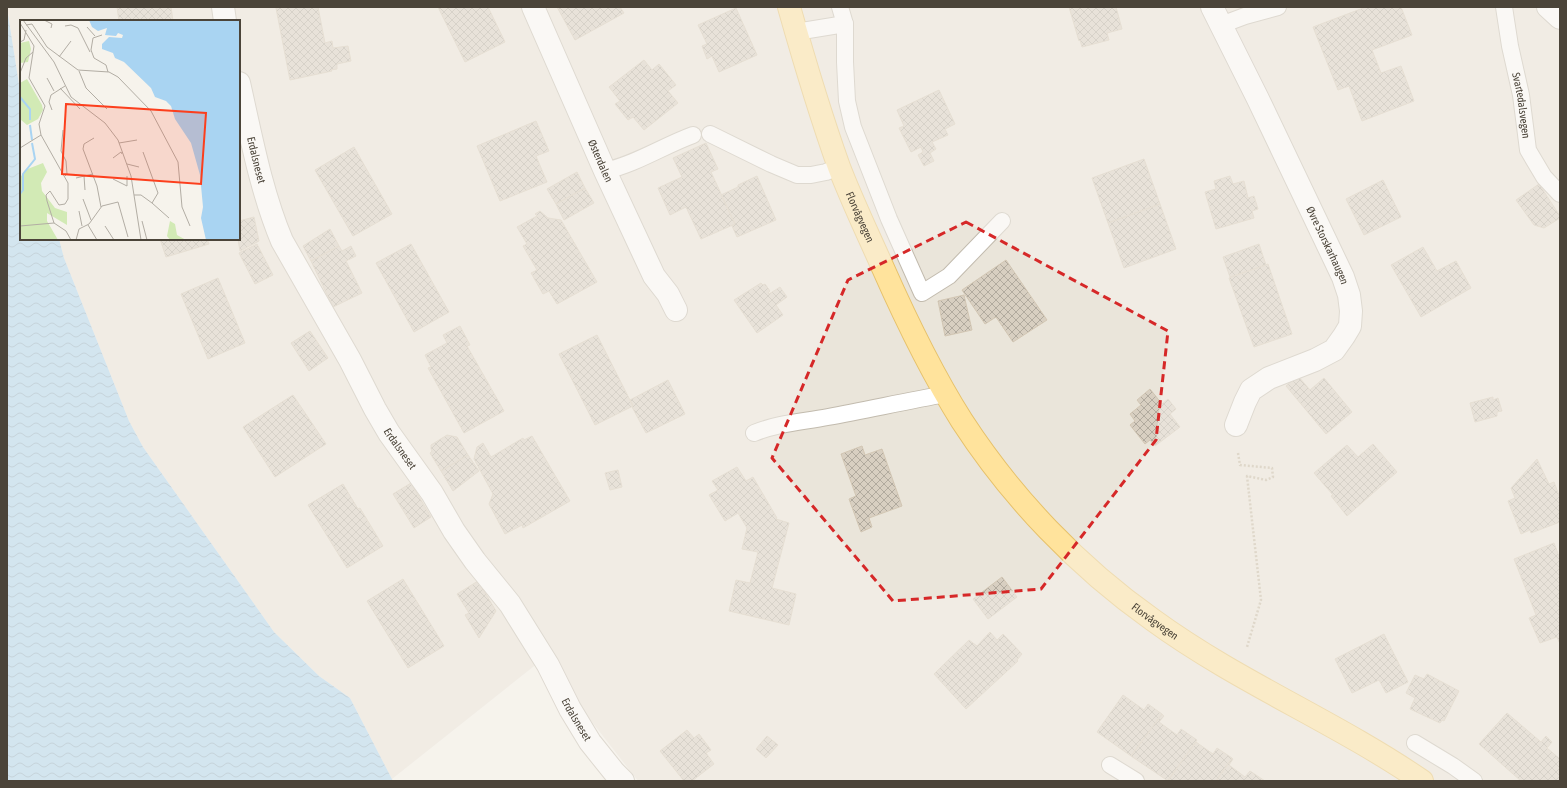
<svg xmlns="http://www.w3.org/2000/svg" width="1567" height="788" viewBox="0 0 1567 788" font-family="'Asap Condensed',sans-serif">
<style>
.residential{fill:#eae5da}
.water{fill:url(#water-waves)}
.building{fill:url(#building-cross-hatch);stroke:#d3c7b4}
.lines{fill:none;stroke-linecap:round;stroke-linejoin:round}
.service-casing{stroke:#c2bbae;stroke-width:18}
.minor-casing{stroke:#c2bbae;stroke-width:24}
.primary-casing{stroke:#e6c16a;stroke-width:24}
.path{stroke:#c4b79f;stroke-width:2.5;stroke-dasharray:2 2;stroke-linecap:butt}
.service{stroke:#fff;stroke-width:16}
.minor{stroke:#fff;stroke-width:22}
.primary{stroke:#ffe39c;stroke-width:22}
.marked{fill:none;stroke:#d62828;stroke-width:3;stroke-dasharray:8 5;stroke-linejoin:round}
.labels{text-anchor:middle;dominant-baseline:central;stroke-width:3;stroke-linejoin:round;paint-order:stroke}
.street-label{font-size:11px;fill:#4b4439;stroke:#fff}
.inset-river{fill:none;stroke:#a9d4f2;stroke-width:2}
.inset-road{fill:none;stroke:#b2ada4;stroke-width:1}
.view{fill:#fc3f1d;fill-opacity:0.15;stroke:#fc3f1d;stroke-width:2}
.inset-edge{fill:none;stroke:#4b4439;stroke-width:2}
</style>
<defs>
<pattern id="water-waves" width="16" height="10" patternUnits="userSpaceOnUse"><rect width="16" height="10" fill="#a9d4f2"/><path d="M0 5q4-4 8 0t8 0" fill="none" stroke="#8caec5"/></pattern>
<pattern id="building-cross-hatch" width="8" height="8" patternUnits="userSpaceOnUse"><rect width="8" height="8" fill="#d8cfc1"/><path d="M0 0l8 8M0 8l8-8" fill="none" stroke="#b1aa9e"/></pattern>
</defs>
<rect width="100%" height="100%" fill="#f6f3ec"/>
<path class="residential" d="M7,7H1560V781H638L543,659L392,779L350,698L319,676L274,632L143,447L129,421L64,258L59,239H239V21H21V97Z"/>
<path class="water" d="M7,8L21,97V239H59L64,258L129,421L143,447L274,632L319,676L350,698L393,781H7Z"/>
<path class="building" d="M117,7H171L173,21H119Z
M279,7H318L325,43L332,41L333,48L348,46L351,61L337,64V69L331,70L332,71L290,80L276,8Z
M438,7H488L505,42L465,62Z
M557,7H620L624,13L575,40Z
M1069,7H1116L1122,29L1107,33L1109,40L1082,47L1080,40L1079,41Z
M1366,7H1401L1412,35L1372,50L1381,73L1401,66L1414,101L1362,121L1349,86L1338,90L1313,27Z
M736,8L757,55L719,72L712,56L707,59L702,46L707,44L698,25Z
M644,60L652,70L659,64L676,85L668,91L678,103L644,130L633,117L628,120L615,104L620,101L609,87Z
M939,90L955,124L945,129L948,135L932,142L936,149L930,153L934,161L924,166L918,155L923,152L921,147L911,152L899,128L904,126L897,110Z
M536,121L549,151L536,156L547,182L500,201L477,146Z
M706,143L718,169L711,172L735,224L701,239L686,207L670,215L658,188L682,177L673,158Z
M354,147L392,214L353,236L315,170Z
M1144,159L1160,204L1108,223L1092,178Z
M577,172L585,188L556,204L547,189Z
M757,176L776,220L737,237L732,226L735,224L721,195L738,187V185Z
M1230,176L1233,184L1244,181L1248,198L1254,196L1258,209L1252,211L1254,218L1216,229L1205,192L1216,189L1214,181Z
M1383,180L1401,217L1364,235L1346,199Z
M1539,184L1560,216V218L1544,228L1534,225L1516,200Z
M585,188L594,203L564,220L556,204Z
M1160,204L1176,249L1124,268L1108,223Z
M540,211L548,218L561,220L597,282L557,304L549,291L543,294L531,273L537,270L523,246L527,244L517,227L537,216L535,214Z
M254,217L259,241L240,251L238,239H239V221Z
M330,229L339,246L311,261L303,246Z
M160,239H207L209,244L166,257Z
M257,244L273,275L255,284L239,253Z
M411,244L449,312L414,332L376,263Z
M1259,244L1266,265L1230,277L1223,257Z
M339,246L342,251L351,246L356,256L346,261L362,293L333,307L311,261Z
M1423,247L1437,271L1456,261L1471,288L1421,317L1391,265Z
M1006,260L1047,320L1013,342L996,317L985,324L962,290Z
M1268,264L1292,334L1254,347L1229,278Z
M218,278L245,343L208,359L181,294Z
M761,283L763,285L765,284L770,291L768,293L769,294L780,287L787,297L776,305L783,315L757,333L734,300Z
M964,295L972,330L945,336L938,301Z
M460,326L470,345L467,346L504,411L464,433L428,368L431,367L425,355L447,343L443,335Z
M310,331L328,358L309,371L291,343Z
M597,335L633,406L595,425L559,354Z
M1298,376L1310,390L1324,378L1352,412L1326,434L1286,386Z
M668,380L685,414L646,433L632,407L633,406L630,400Z
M1150,389L1162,404L1168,399L1176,409L1170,414L1180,427L1155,446L1150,440L1145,444L1130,425L1135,421L1130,414L1141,405L1137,400Z
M293,395L326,444L275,477L243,427Z
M1493,397V400L1498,398L1502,411L1497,412V416L1475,422L1470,403Z
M447,435L457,437L468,455L441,471L430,453L432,451L431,449V445Z
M532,436L570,501L523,528L522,525L505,534L489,504L493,494L474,459L477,447L483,443L491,457L523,438L524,440Z
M1373,444L1397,472L1347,516L1331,496L1333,495L1314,473L1347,445L1358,457Z
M862,446L865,455L882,449L902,506L869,518L872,527L861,532L849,499L856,496L841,454Z
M468,455L479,471L453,491L441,471Z
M1537,459L1549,484L1554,482L1560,498V522L1531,533L1530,530L1521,534L1508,501L1515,498L1511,488Z
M737,467L746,481L753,477L777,518L776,519L789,523L772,588L796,594L789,625L729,611L736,580L750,583L758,552L742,549L747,528L738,513L725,521L709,495L718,490L712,481Z
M618,470L622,487L610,490L605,473Z
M411,483L431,517L414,528L393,494Z
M343,484L358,509L360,508L383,546L347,568L308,505Z
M1554,543L1560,559V644L1557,637L1540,643L1529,618L1536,615L1514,559Z
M1002,577L1017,597L988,619L973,599Z
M403,579L444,646L408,668L367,601Z
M478,581L496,611L479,638L465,615L469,613L457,594Z
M990,632L997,640L1003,634L1022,654L1017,660L1018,661L966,709L934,674L969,640L977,646Z
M1384,634L1408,682L1386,693L1379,680L1352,693L1335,659Z
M1427,674L1459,691L1444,721L1442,720L1440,723L1410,709L1415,698L1406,693L1415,675L1424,679Z
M1123,695L1144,710L1148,704L1162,714L1131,756L1097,732Z
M1507,713L1541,742L1546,736L1552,742L1547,748L1560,759V781H1521L1479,744Z
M1162,714L1164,716L1159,722L1177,735L1181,729L1197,740L1168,781L1131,756Z
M687,730L694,738L699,734L711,750L706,753L714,764L692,781H684L660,751Z
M767,736L778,745L766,758L756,749Z
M1196,742L1213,754L1217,748L1232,758L1216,781H1170L1168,780Z
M1232,758L1233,759L1229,765L1245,777L1250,771L1265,781H1216Z"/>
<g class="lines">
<defs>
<g id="service">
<path id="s1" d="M1504,7L1510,46L1521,95L1528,150L1544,177L1560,194"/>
<path d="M845,24V62L847,101L853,127L889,219L922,293L949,276L1002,221"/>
<path d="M1221,25L1245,16L1278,7"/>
<path d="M796,32L845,24L840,7"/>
<path d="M710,134L771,164L797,175H811L826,172L839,167"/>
<path d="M605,171C636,164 663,146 693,135"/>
<path d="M754,433C779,423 802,422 828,417C867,410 906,401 946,394"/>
<path d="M1415,743L1453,766L1474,781"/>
<path d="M1110,765L1136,781"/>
</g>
<g id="minor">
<path d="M223,7L225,21"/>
<path id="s2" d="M533,7L605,171L654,276L668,294L676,310"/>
<path id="s3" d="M1212,7L1258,99L1343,277L1349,295L1351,311L1350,326L1344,336L1334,350L1315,360L1269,378L1251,390L1245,402L1236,425"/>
<path d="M1548,7L1560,18"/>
<path id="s4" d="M239,83C251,136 261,191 282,241L350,360L375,409L389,433L432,493L454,531L475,561L510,604L548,665L570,709L590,742L614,772L623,781"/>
</g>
<g id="primary">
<path id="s5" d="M789,7C804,60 820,114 839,167C852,201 868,234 883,268C906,320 931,372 962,421C1012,498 1078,567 1153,620C1238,682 1336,722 1422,781"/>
</g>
</defs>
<use href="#service" class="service-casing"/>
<use href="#minor" class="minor-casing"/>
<use href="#primary" class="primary-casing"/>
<path class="path" d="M1238,453L1240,465L1272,468L1273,477L1266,480L1247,476L1261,600L1247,647"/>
<use href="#service" class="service"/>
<use href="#minor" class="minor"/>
<use href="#primary" class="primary"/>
</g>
<path d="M0 0H1567V788H0ZM966,222L1168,331L1156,440L1041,589L893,601L772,458L848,280Z" fill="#f6f3ec" fill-opacity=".55" fill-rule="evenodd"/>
<path class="marked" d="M966,222L1168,331L1156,440L1041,589L893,601L772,458L848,280Z"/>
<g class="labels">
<g class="street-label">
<text stroke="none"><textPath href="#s1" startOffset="100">Svartedalsvegen</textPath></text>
<text stroke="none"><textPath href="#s4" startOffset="79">Erdalsneset</textPath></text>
<text stroke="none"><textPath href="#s2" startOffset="168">Østerdalen</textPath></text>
<text stroke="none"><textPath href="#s5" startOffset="222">Florvågvegen</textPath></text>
<text stroke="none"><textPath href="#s3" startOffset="265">Øvre Storskarhaugen</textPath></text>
<text stroke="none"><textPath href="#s4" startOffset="403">Erdalsneset</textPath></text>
<text stroke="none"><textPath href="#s5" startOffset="730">Florvågvegen</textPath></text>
<text stroke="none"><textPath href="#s4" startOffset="727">Erdalsneset</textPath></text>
</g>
</g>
<g transform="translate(20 20)">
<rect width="220" height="220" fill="#f6f3ec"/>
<path d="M9,21L11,29L8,42L0,43V23ZM7,59L22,85L23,90L18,99L7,105L0,99V63ZM23,143L27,152L21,163L22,171L35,188L47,192V205L27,193V201L38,220H0V158L5,150ZM150,201L155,204L157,215L166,220H150L147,216Z" fill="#d2eab5"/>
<path d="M69,0H220V220H186L181,198L183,187L180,155L171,123L155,99L151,86L146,81L135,77L131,68L104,42L95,38L93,33L82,29V24L89,17L102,18L103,15L98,13L96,16L85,15L87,8L78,11L72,7Z" fill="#a9d4f2"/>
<path class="inset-river" d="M0,77L10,89V100M10,105L12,120M0,174L3,170V154L15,139L12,123"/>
<path class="inset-road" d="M3,0L34,42L51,77L85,103L98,120L111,156L121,220M24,0L32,4L31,8M0,3L14,26L9,58L25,86L19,104L21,115L48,163V179L45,184L39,185L30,171L26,175L27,181L34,203L46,211L51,220M6,5L12,4L27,27L58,50L89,52L98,57L131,91L158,142L162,187L170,206M45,6L51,5L58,8L70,32M67,7L75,16M82,15L73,18L71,30L74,38L86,45L88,52M0,22L4,20L6,10M39,37L51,21M59,51L66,68L87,89M0,53L6,38L13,32M27,58L34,71M40,68L60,89M32,90L29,82L31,75L45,66M43,110L41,131L46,141L47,154L45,156M74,118L64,124L63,129L77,166L81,187M99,123L117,120M0,128L21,115M93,138L101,132L102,134M107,144L119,147M64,156L65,170M56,158L73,154M93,159L107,166V156M114,175H121L132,183L138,173L123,132M63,179L71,200M132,183L149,198M59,191L62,206M122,201L127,220M68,205L77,220M0,206L34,203M85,206L94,220M56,220L59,209L69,204L82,186L98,182L108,217"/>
<path class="view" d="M46,84L186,93L181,164L42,154Z"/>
<rect width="220" height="220" class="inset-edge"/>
</g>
<rect width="1567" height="788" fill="none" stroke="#4b4439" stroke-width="16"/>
</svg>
